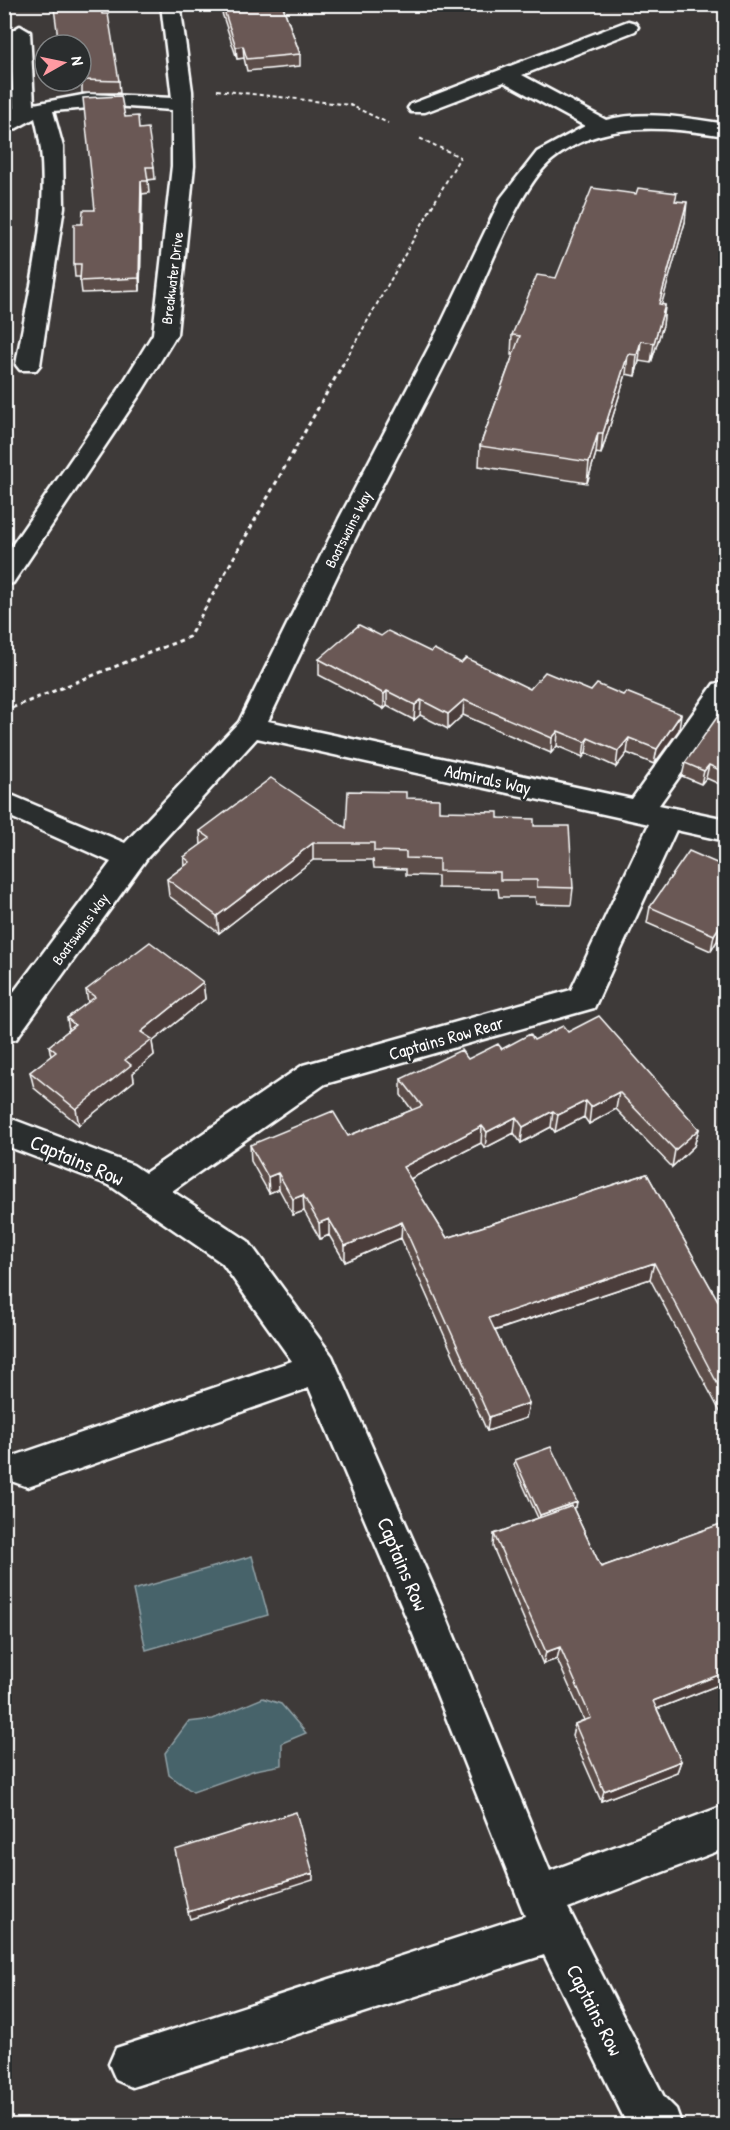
<svg xmlns="http://www.w3.org/2000/svg" width="730" height="2130" viewBox="0 0 730 2130" font-family="'Patrick Hand',sans-serif">
<style>
.water{fill:#47636b;stroke:#91a1a6;stroke-width:1.5}
.lines{fill:none;stroke-linecap:round;stroke-linejoin:round}
.minor-casing{stroke:#fff;stroke-width:5}
.path-far1{stroke:#fff;stroke-width:2;stroke-dasharray:4 3;stroke-linecap:butt}
.path{stroke:#fff;stroke-width:3;stroke-dasharray:4.5 4;stroke-linecap:butt}
.minor{fill:#2a2d2e;fill-rule:evenodd}
.wall{fill:#5c4d48;stroke:#fff;stroke-width:1.5}
.shaded-wall{fill:#4b3e3b;stroke:#fff;stroke-width:1.5}
.building{fill:#6b5954;stroke:#fff;stroke-width:1.5}
.labels{text-anchor:middle;dominant-baseline:central;stroke-width:5;stroke-linejoin:round;paint-order:stroke}
.far-street-label{font-size:15px;fill:#fff;stroke:#2a2d2e}
.street-label{font-size:18px;fill:#fff;stroke:#2a2d2e}
.near-street-label{font-size:21px;fill:#fff;stroke:#2a2d2e}
</style>
<rect width="100%" height="100%" fill="#3e3a39"/>
<filter id="ink" filterUnits="userSpaceOnUse"><feTurbulence type="fractalNoise" baseFrequency=".0167" numOctaves="2"/><feDisplacementMap in="SourceGraphic" scale="12" xChannelSelector="R" yChannelSelector="G"/><feConvolveMatrix kernelMatrix="1 2 1 2 8 2 1 2 1" color-interpolation-filters="sRGB"/></filter>
<g filter="url(#ink)">
<path class="water" d="M252,1556L268,1615L146,1650L133,1590Z
M263,1698L281,1704L306,1733L282,1743V1765L255,1770L193,1792L169,1775L165,1753L188,1722L213,1719Z"/>
<g class="lines">
<defs>
<path id="minor" d="M161,4H180L192,91L194,166L177,334L142,391L13,583L4,585V557L118,391L153,334L172,166V110L113,106L53,111L63,147L64,207L40,365L36,370H20L16,365C29,287 56,195 35,118L4,135V119L14,112L10,32L20,26L30,32L34,104L88,94L172,98Z
M628,21L635,23L638,27L635,31L522,75L606,120C645,110 687,118 726,124V136C666,127 603,119 552,160C517,189 484,284 463,327C432,391 398,453 366,517C332,584 301,653 268,721L632,799L714,684L724,682L726,710L659,805L726,819V841L676,830L594,1008L325,1084L172,1191L248,1241L332,1356L441,1604L550,1871L726,1805V1848L568,1908L664,2097L676,2109L682,2126H628L544,1955L132,2087L116,2080L109,2064L116,2048L525,1916L407,1619L309,1388L28,1487L14,1482L9,1469L14,1456L292,1361L222,1263L109,1185L4,1145V1116L133,1165L145,1173L303,1065L571,990L649,824L257,738L147,858L16,1039L4,1043V1005L111,862L4,814V792L125,843L239,722L339,519L440,326L501,198L537,152L585,126L504,82L425,112H411L408,108L411,104Z"/>
</defs>
<use href="#minor" class="minor-casing"/>
<path class="path-far1" d="M217,90L350,105L388,123
M342,366L460,157L419,138"/>
<path class="path" d="M4,711L189,637L343,364"/>
<use href="#minor" class="minor"/>
</g>
<path class="wall" d="M221,4H282L300,54V66L247,71L244,58L237,59L222,13Z
M102,14L119,81L120,93H82V85L71,86L70,81H81V45Z
M125,117L139,129L154,167L155,179L148,180L149,193L142,194L140,291L82,293L80,277H75L74,264L82,224L95,210Z
M636,194L676,201L685,222L661,304L665,305L663,325L651,363L639,361L635,376L626,374L601,454L596,453L587,483L479,466L480,446L513,355H511L512,335L556,278Z
M381,636L431,652L530,689L679,730L654,764L627,753L616,767L586,753L583,757L557,746L551,753L463,715L448,729L420,715L414,720L387,706L384,709L319,675V659Z
M726,715V787L706,778L701,784L682,776L685,763Z
M406,798L439,811L498,818L534,826L573,888L571,905L536,904L535,897H499L498,889L438,888V876L406,875V869L374,868L373,860H313L219,933L169,896L167,879L185,865L184,857L201,845L200,831L346,828Z
M726,867V944L717,941L711,951L647,923L650,907Z
M203,982L205,999L152,1042L154,1055L133,1073L134,1081L79,1125L34,1088L30,1072L51,1056L49,1046L69,1030L67,1018L88,1003L86,990Z
M568,1032L699,1129L694,1146L672,1167L616,1109L589,1124L584,1117L555,1132L551,1127L521,1143L514,1133L485,1148L481,1143L410,1179L447,1238L647,1174L726,1315V1423L650,1279L495,1331L529,1403L526,1418L487,1431L401,1238L345,1262L329,1235L320,1239L304,1211L293,1215L279,1189L269,1193L251,1161L250,1145L348,1136L412,1110L401,1095V1079L502,1049Z
M515,1460L576,1507L573,1508L601,1567L726,1522V1682L657,1709L681,1761L677,1772L601,1801L572,1735L575,1724L584,1720L557,1659L543,1664L493,1547L494,1534L538,1518L514,1465Z"/>
<path class="shaded-wall" d="M243,46L244,58L237,59L236,47Z
M141,181L142,194L140,291L139,278Z
M687,202L685,222L656,324L659,304Z
M665,305L663,325L651,363L654,343Z
M641,341L639,361L635,376L637,355Z
M628,354L626,374L601,454L603,433Z
M598,433L596,453L587,483L589,462Z
M387,691V706L384,709V694Z
M421,700L420,715L414,720L415,705Z
M464,700L463,715L448,729V714Z
M681,714L679,730L654,764L657,749Z
M558,731L557,746L551,753L552,738Z
M588,738L586,753L583,757L585,742Z
M629,738L627,753L616,767L618,751Z
M709,765L706,778L701,784L704,771Z
M313,843V860L219,933L217,916Z
M721,924L717,941L711,951L714,935Z
M203,982L205,999L152,1042L154,1055L133,1073L134,1081L79,1125L76,1109L125,1060L141,1032Z
M619,1092L616,1109L589,1124L591,1107Z
M586,1101L584,1117L555,1132L558,1115Z
M553,1111L551,1127L521,1143L523,1127Z
M516,1117L514,1133L485,1148L487,1132Z
M482,1126L481,1143L402,1183L403,1167Z
M699,1129L694,1146L672,1167L675,1150Z
M278,1173L279,1189L269,1193L268,1177Z
M303,1195L304,1211L293,1215V1199Z
M329,1219V1235L320,1239L319,1223Z
M402,1222L401,1238L345,1262V1246Z
M654,1263L650,1279L487,1333L489,1318Z
M529,1403L526,1418L487,1431L489,1417Z
M577,1502L576,1507L539,1520L540,1515Z
M560,1647L557,1659L543,1664L546,1652Z
M726,1672V1682L649,1712L653,1701Z
M681,1761L677,1772L601,1801L604,1791Z
M313,1873V1880L190,1919L188,1912Z"/>
<path class="building" d="M100,4L102,14H108L119,81L81,80V45H59L54,8Z
M222,4H282L300,54L247,59L243,46L236,47Z
M121,96L125,117L138,116L139,129L148,128L154,167H146L148,181H141L139,278L80,281L81,264H74V224H82L83,210H95L83,98Z
M592,188L636,194L638,188L677,193L675,201L687,202L659,304L665,305L654,343L641,341L637,355L628,354L603,433H598L589,462L480,446L520,336L512,335L537,275L556,278Z
M359,625L381,636L388,631L431,652L434,649L461,663L466,658L530,689L545,672L591,691L597,684L623,695L626,692L681,714L657,749L629,738L618,751L588,738L585,742L558,731L552,738L464,700L448,714L421,700L415,705L387,691L384,694L319,659Z
M720,713L726,715V773L709,765L704,771L685,763Z
M271,778L346,828L348,791L406,792V798L439,799V811L498,812V818L534,819V826H569L573,888L537,887V880H500V872L439,871V859L406,858V852L374,851V843H313L217,916L167,879L190,862L184,857L210,838L200,831Z
M689,851L726,867V926L721,924L714,935L650,907Z
M150,942L203,982L141,1032L152,1039L125,1060L131,1065L76,1109L30,1072L56,1052L49,1046L75,1025L67,1018L95,997L86,990Z
M599,1016L699,1129L675,1150L619,1092L591,1107L586,1101L558,1115L553,1111L523,1127L516,1117L487,1132L482,1126L403,1167L447,1238L647,1174L726,1315V1400L654,1263L489,1318L529,1403L489,1417L402,1222L345,1246L329,1219L319,1223L303,1195L293,1199L278,1173L268,1177L250,1145L333,1111L348,1136L422,1106L401,1079L461,1050L468,1059L498,1044L502,1049L530,1034L534,1040L563,1026L568,1032Z
M551,1447L577,1502L540,1515L515,1460Z
M572,1506L601,1567L726,1522V1672L653,1701L681,1761L604,1791L575,1724L591,1718L560,1647L546,1652L494,1534Z
M296,1812L313,1873L188,1912L175,1850Z"/>
</g>
<g class="labels">
<g class="far-street-label">
<text transform="translate(172 278) rotate(-83)">Breakwater Drive</text>
<text transform="translate(348 529) rotate(-63)">Boatswains Way</text>
<text transform="translate(80 929) rotate(-54)">Boatswains Way</text>
</g>
<g class="street-label">
<text transform="translate(488 779) rotate(12)">Admirals Way</text>
<text transform="translate(446 1038) rotate(-16)">Captains Row Rear</text>
</g>
<g class="near-street-label">
<text transform="translate(77 1160) rotate(23)">Captains Row</text>
<text transform="translate(403 1564) rotate(67)">Captains Row</text>
<text transform="translate(595 2010) rotate(63)">Captains Row</text>
</g>
</g>
<rect width="730" height="2130" fill="none" stroke="#2a2d2e" stroke-width="24"/>
<rect x="12" y="12" width="706" height="2106" fill="none" stroke="#fff" stroke-width="2" filter="url(#ink)"/>
<g transform="translate(63 63) rotate(81)"><circle r="28" fill="#2a2d2e" stroke="#7f8182" stroke-width="1.5"/>
<path d="M0-4.5L10 22L0 15L-10 22Z" fill="#ff9aa2"/>
<text y="-9" font-size="16" font-weight="bold" text-anchor="middle" fill="#ffffff">N</text>
</g>
</svg>
